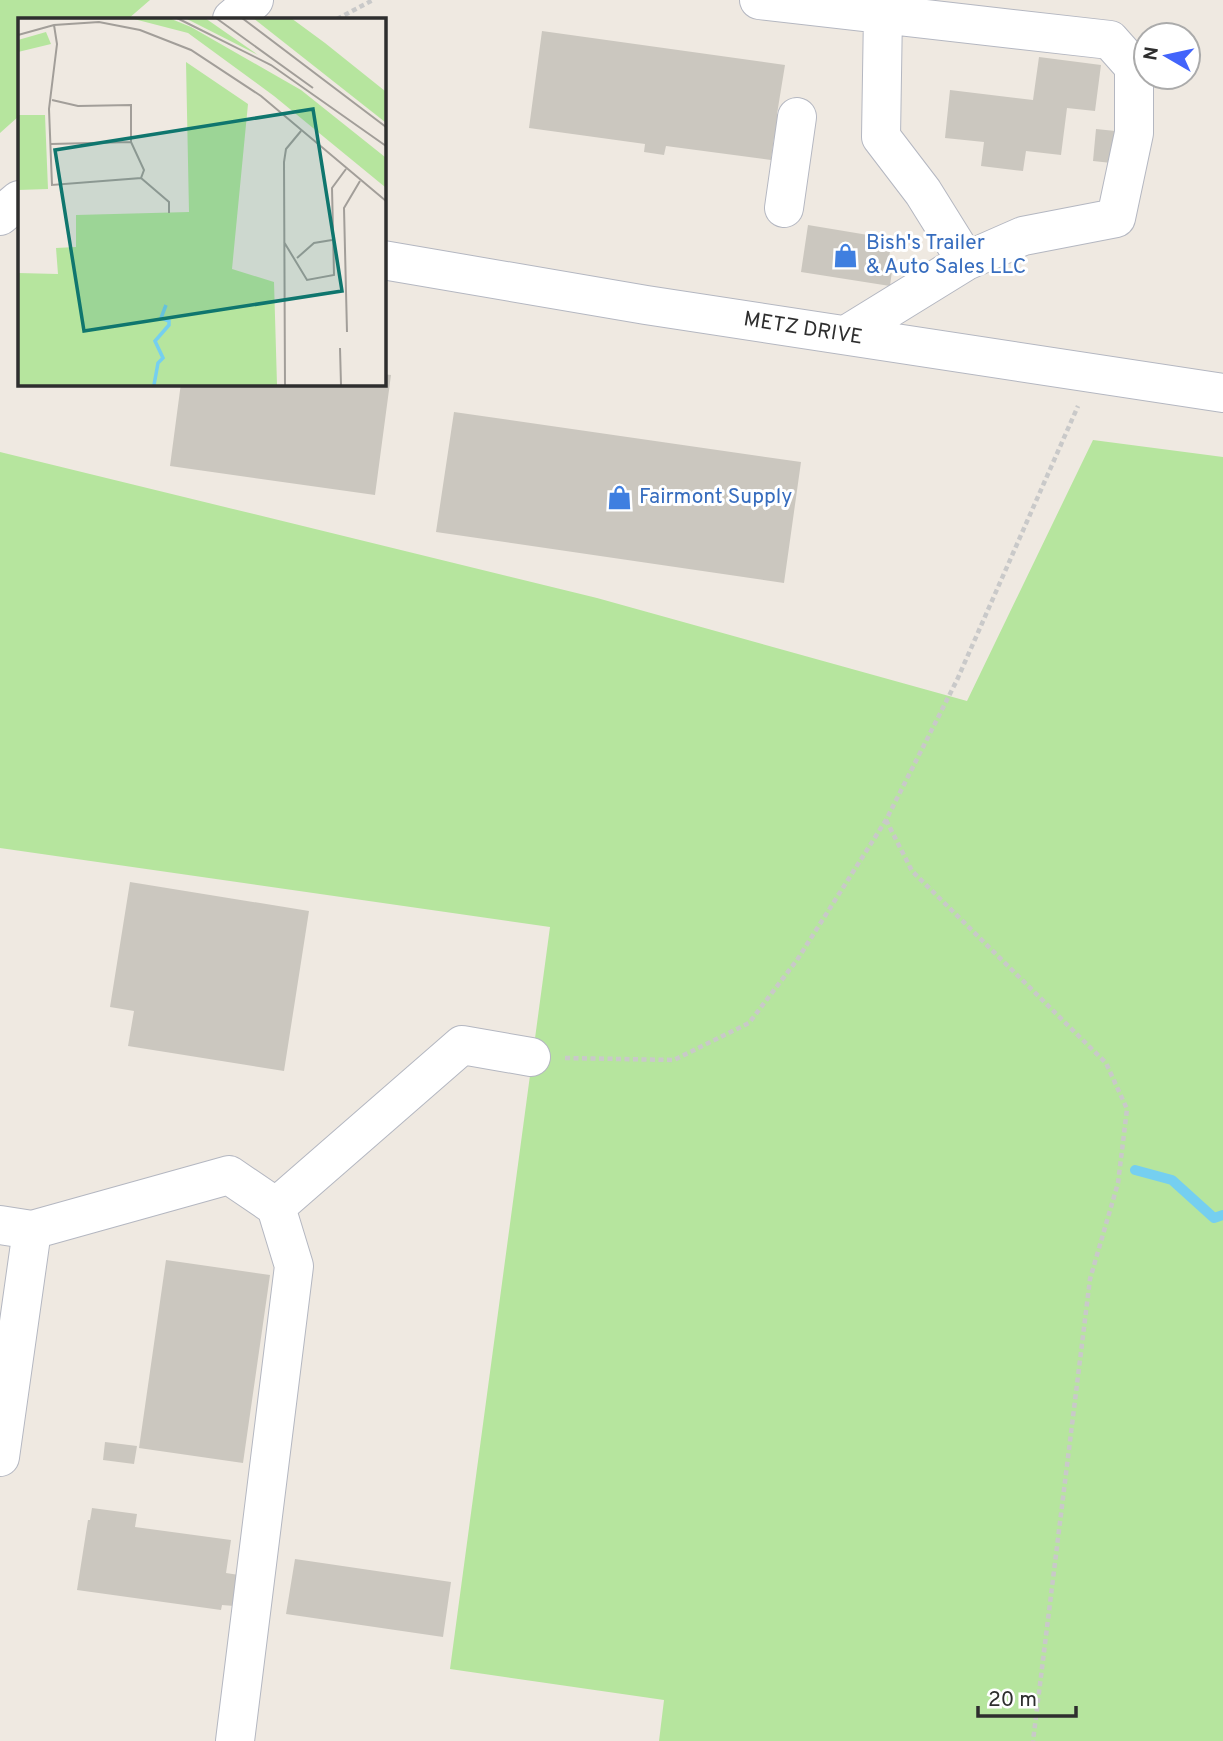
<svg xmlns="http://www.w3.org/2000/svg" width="1223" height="1741" viewBox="0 0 1223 1741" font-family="Overpass,sans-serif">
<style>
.green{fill:#b6e59e}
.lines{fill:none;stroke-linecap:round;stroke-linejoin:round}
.stream{stroke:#75cff0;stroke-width:10}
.building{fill:#cbc7bf}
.minor-casing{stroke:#b4b7c1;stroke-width:40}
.path{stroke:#c9c9c9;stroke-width:4.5;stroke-dasharray:5 3.5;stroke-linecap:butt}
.minor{stroke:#fff;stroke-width:38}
.labels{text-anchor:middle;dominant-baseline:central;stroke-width:6;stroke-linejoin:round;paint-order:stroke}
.shop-label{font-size:21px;fill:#366cbe;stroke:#fff;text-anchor:start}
.street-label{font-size:21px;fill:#2e2e2e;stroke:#fff}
.inset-river{fill:none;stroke:#75cff0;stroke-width:3.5}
.inset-road{fill:none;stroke:#a29e99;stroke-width:2}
.view{fill:#0f766e;fill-opacity:0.15;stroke:#0f766e;stroke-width:3.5}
.inset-edge{fill:none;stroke:#2e2e2e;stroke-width:3.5}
</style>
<rect width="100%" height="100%" fill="#efe9e1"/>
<path class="green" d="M0,0H150L128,19H19V116L0,133Z
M1093,440L1223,457V1741H659L664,1700L450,1669L550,927L0,848V452L597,598L967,701Z"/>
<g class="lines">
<path class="stream" d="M1135,1170L1172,1180L1214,1218L1223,1215"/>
</g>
<path class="building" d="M542,31L785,65L777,114L790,116L786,140L774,138L771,160L666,146L664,155L644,152L645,144L529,128Z
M1039,57L1101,65L1095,111L1067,108L1061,155L1026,151L1023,171L981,166L984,142L945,138L950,90L1033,100Z
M1096,129L1125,132L1121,164L1093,161Z
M808,225L892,239L887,270L892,271L890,286L801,272Z
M383,374L391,375L375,495L170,466L181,383H383Z
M454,412L801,462L784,583L436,532Z
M130,882L309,911L284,1071L128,1046L134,1011L110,1007Z
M166,1260L270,1275L243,1463L139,1448Z
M105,1442L137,1446L134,1464L103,1460Z
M92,1508L137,1514L135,1527L231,1540L226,1573L239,1575L234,1606L222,1605L221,1610L77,1590L88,1520H90Z
M295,1559L451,1582L443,1637L286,1614Z"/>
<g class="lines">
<defs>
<path id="minor" d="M759,0L1110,40L1134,67V133L1116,218L1023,236L966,261L846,335
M883,13L881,137L923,192L966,261
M232,19L254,0
M784,208L797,117
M0,216L19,200
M383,260L646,305L1223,393
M276,1207L462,1045L531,1057
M0,1225L32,1230L229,1175L276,1207L294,1266L235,1741
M0,1457L32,1230"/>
</defs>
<use href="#minor" class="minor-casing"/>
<path class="path" d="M337,19L373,0
M886,820L912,871L1106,1063L1127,1109L1118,1183L1090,1279L1033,1741
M565,1058L674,1060L749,1023L797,960L886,820L957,680L1078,406"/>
<use href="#minor" class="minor"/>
</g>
<defs>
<symbol id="shop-bare" viewBox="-9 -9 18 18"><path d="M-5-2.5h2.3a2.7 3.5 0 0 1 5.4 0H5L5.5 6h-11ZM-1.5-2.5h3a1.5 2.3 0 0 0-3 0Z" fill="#3f7fe0" stroke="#fff" stroke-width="2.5" paint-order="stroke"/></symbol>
</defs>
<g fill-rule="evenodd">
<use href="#shop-bare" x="828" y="238" width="35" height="35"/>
<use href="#shop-bare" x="602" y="480" width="35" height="35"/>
</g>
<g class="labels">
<g class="shop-label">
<text x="866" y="243">Bish's Trailer<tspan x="866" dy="24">&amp; Auto Sales LLC</tspan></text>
<text x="639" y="497">Fairmont Supply</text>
</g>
<g class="street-label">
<text transform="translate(803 329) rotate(9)">METZ DRIVE</text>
</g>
</g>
<g transform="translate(18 18)">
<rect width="368" height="368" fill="#efe9e1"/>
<path d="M112,0H151L173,9L283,72L367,139V169L256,78L170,15ZM167,0H187L240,37ZM235,0H273L307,25L367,73V104ZM28,14L33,26L0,34V22ZM168,44L230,86L214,251L256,264L259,367H0V255L40,256L38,230L58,229V197L171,194ZM0,97H27L30,171L0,172Z" fill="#b6e59e"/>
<path class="inset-river" d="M136,367L140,345L145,340L137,323L151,307V303L143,300L148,287"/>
<path class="inset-road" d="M159,0L253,47L368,128M198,0L295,70M224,0L368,109M0,17L36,7L81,4L122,12L173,32L243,78L368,183M34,82L60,88L113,87V124L126,152L123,160L34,167L31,91L39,26L36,7M33,126L113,124M123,160L151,184V195M266,224L289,262L316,257L314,170L328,151M279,240L296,225L314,222M329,314L326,190L342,163M322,330L323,367M267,367L266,144L268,131L283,113"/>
<path class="view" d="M295,91L324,273L66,313L37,132Z"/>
<rect width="368" height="368" class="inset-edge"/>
</g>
<g transform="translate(1167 56) rotate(279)"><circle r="33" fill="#ffffff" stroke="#ababab" stroke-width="2"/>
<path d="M0-5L12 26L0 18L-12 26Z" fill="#4264fb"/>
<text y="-10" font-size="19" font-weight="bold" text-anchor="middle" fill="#2e2e2e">N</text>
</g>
<path d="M978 1706v10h98v-10" fill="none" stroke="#2e2e2e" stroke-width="3.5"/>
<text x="988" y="1706" font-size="21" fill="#2e2e2e" stroke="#ffffff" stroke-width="5" paint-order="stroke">20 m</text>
</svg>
